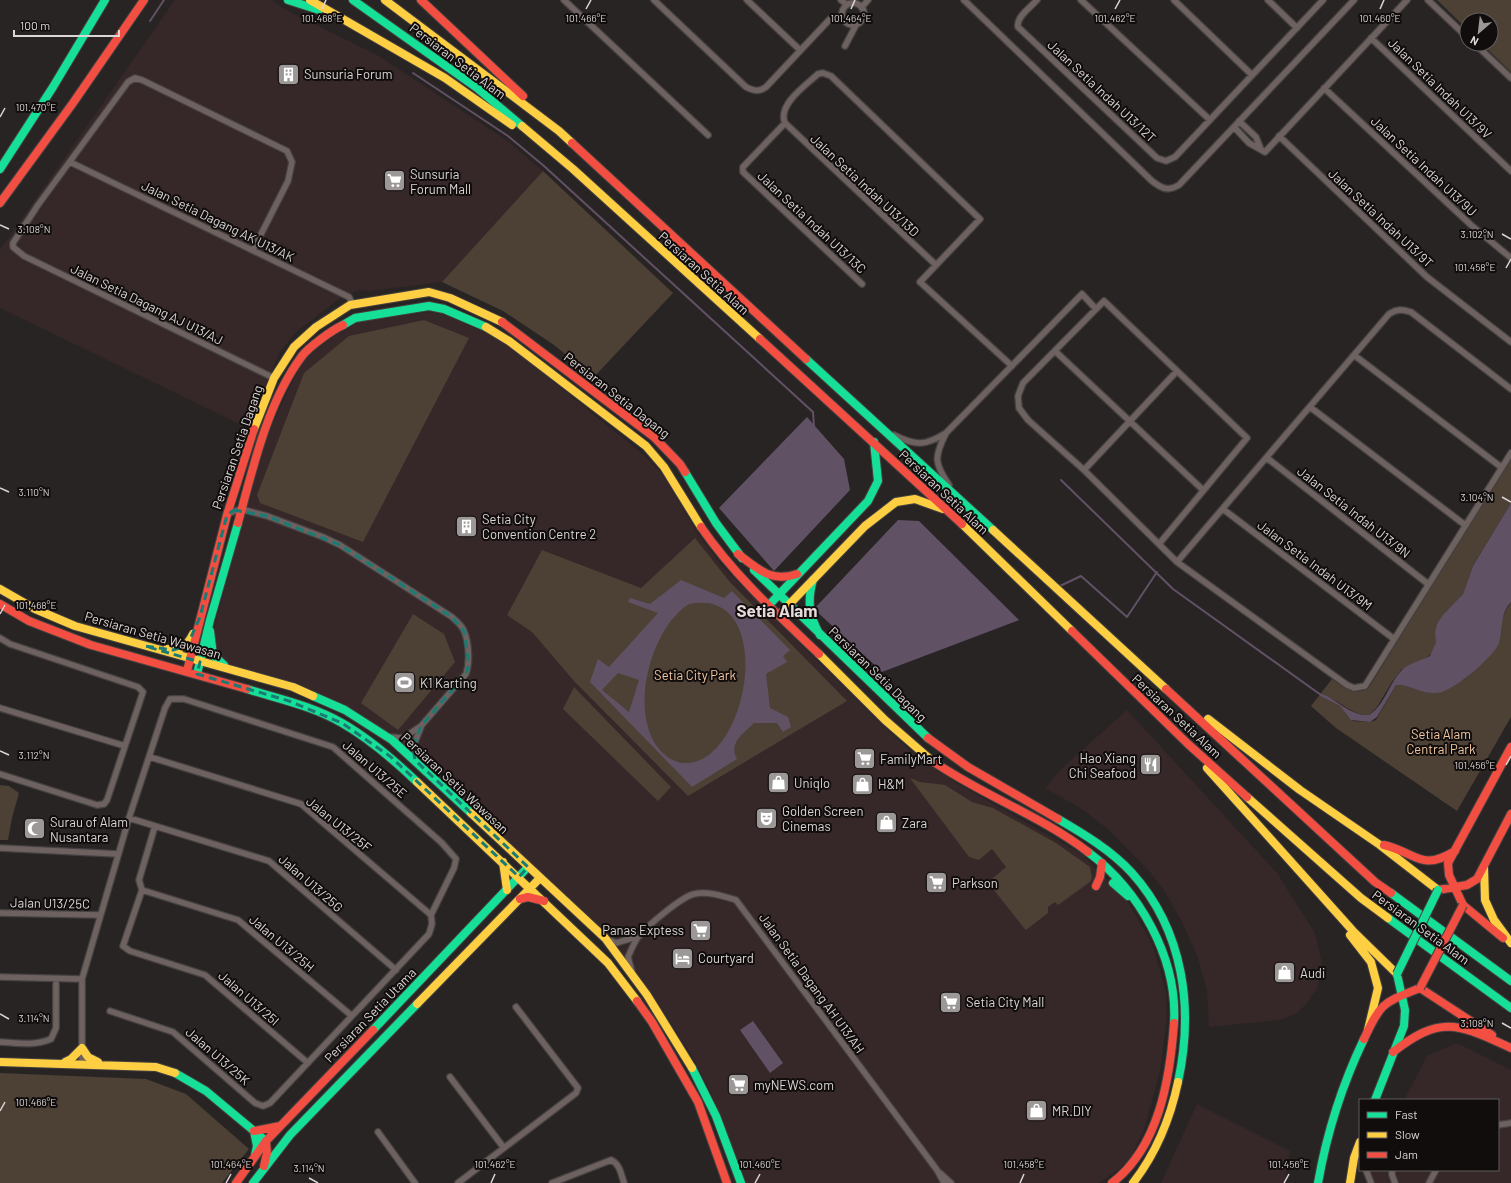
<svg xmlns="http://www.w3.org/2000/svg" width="1511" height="1183" viewBox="0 0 1511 1183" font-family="Barlow,sans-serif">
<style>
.built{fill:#362728}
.green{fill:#4d4035}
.water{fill:#615165;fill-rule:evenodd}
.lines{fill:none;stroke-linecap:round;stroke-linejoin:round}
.stream{stroke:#615165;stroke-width:2}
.street-casing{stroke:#454141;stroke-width:8}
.fast-casing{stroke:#454141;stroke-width:10}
.slow-casing{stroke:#454141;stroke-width:10}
.jam-casing{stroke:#454141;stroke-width:10}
.street{stroke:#6d6260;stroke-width:5.5}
.fast{stroke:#16e098;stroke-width:8}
.slow{stroke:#ffcf43;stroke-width:8}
.jam{stroke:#f24e42;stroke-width:8}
.fast-bridge-casing{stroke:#454141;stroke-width:10;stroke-linecap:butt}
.jam-bridge-casing{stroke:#454141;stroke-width:10;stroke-linecap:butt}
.fast-bridge{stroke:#16e098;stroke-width:8}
.jam-bridge{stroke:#f24e42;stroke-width:8}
.marked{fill:none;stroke:#197b73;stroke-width:3;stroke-dasharray:8 5;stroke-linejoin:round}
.ticks{fill:none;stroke:#dcd6d6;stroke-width:1.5}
.labels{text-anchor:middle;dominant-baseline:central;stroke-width:4;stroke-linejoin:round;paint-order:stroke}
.street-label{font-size:13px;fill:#dcd6d6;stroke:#110d0d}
.poi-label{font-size:13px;fill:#dcd6d6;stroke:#110d0d;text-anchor:start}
.park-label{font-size:13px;fill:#f3c8a2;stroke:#110d0d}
.district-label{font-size:17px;font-weight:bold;fill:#e8dbdc;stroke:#110d0d}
.ticks-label{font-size:10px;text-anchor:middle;fill:#dcd6d6;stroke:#110d0d;stroke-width:4;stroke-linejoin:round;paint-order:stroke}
</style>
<rect width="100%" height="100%" fill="#292424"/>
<path class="built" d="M175,0H271L288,11L379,56L509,142L543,171L442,282L370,291L359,290L339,299L296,332L280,352L248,428L0,308V250Z
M428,312L443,314L487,333L506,344L644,455L663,475L698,534L722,566L885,728L921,760L960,785L1082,854L1127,901L1152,943L1166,992L1167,1018L1160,1071L1144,1130L1131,1157L1118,1170L1099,1183H744L711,1092L692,1056L649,989L609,936L405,745L362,714L294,682L229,664L217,657L214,653L215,624L267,436L292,382L306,358L342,330L355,322Z
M1127,710L1277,873L1315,933L1322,963L1321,975L1317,988L1306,1004L1297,1013L1280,1020L1209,1027L1207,990L1197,955L1181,920L1163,889L1149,871L1109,830L1082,809L1045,788L1059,771Z
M1457,1043L1511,1070V1183H1369L1372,1170H1498V1100H1404L1427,1056Z
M1197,1104L1290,1151L1284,1183H1161Z"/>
<path class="green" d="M1437,0H1511V72L1482,44H1491V20H1467V29Z
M543,171L673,293L594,377L554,345L503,311L442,282Z
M424,320L469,338L363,542L260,503L257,495L304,373L349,336Z
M1511,457V503L1473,566L1463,594L1437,624L1436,642L1432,653L1425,659L1401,670L1392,682L1377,707L1369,715C1349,716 1338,696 1320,696L1340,706L1353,721L1370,722L1376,720L1396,685C1408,684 1419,692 1432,693C1457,693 1490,658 1500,636C1501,633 1500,628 1501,624C1503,617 1506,608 1511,602V717L1457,811L1336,728L1311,706L1332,679C1344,688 1353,695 1368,689Z
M695,538L729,581L847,701L688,796L574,681L532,632L507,615L542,550L641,588Z
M413,614L444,634L455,662L398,730L361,703Z
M574,687L671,787L658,801L563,709Z
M910,778L920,782L945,785L972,802L993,808L1056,843L1090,867L1092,878L1090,882L1058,905L1055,902L1048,907V913L1026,930L1024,928L994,890L992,879L1006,867L992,849L979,860L969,857Z
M0,785L9,786L19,793L12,818L8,840H0Z
M0,1073L146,1079L186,1094L249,1149L222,1183H0Z"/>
<path class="water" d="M807,417L844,459L850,490L774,571L719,508Z
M1511,503V602C1500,613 1503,629 1499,643C1494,656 1458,687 1444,691C1441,693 1436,693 1432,693C1420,693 1408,684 1396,685L1377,717L1370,722L1351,720L1340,706L1320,696L1322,694C1338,700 1350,716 1369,715C1385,705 1389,683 1402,670C1409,663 1421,661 1430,656L1436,642L1435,633L1437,624L1443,615L1463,594L1473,566Z
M898,520L919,521L1019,620L882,672L814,609Z
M681,580L724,598L732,591L790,650L783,656L787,662L766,674L770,708L788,717L791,727L783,732L777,723H754C743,734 728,743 737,759L692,787L590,682L598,659L609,667L658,613L628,602L630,598L650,604ZM708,603C775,614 743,768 683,763C674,762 666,757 660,750C630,716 648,642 678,613C681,610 686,605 690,604C696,602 703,603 708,603ZM618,673L639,680L629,712L602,690Z
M753,1021L783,1063L770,1073L740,1030Z"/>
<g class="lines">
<path class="stream" d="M150,21L164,0
M413,73L508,136L544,166L813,412L814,427
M1061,480L1173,589L1321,695
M1060,586L1081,576L1127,617L1157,572"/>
<defs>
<path id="street" d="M564,0L708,135
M654,0L746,87C754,91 759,92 766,87L830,19L842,16
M747,0L800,50
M841,0L847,5
M964,0L1152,181C1161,188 1168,192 1179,185L1354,0
M1037,0C1031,7 1016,17 1018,27L1157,158L1166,161L1175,157L1323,0
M1081,0L1210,120
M1174,0L1252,75
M1268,0L1297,28
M1428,0L1467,37
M842 14a11 11 0 1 1 22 0a11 11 0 1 1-22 0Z
M862,7L868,0
M1371,38L1511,171
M1475,44L1511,78
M845,46L856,25
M1324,88L1471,225L1511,258
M1239,121L1256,137L1260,147
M785,123L743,167V172L862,284
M1234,127L1249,143L1265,152L1407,0
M1279,136L1427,277L1511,342
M70,162L349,297L353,305
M253,250L288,181L292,162L287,151L142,80L135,78L128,82L38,205L13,243V247L24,256L274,378
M936,265L785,123C777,105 806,85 818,74L823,73L831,76L980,219L920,282L1012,366
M1055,351L1203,490
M1354,355L1501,467
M1310,407L1465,525
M946,433C934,457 934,463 949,485
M894,435C916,446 925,446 946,433L1082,294L1096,309
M1267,458L1428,584
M1084,470L1177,371
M1223,509L1394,639
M227,514L241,509L267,516L323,537L340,545L452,617C456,621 462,625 464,631C469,643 470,662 466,674L421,726L403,738L390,737
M1159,544L1247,438L1104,301L1023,383L1018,396L1019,408L1028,420L1084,470L1177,562L1347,685L1354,688L1365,686L1511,453
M1177,562L1389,314C1397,309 1402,309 1411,312L1511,389
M0,638L10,644L138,687L143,692L107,800L104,804L97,805L0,774
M0,708L125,746
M150,757L301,804L431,915
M415,760L413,747L421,727
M129,818L269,861L396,970
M155,826L139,880L142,890L123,946L130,951L205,975L308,1063
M0,848L118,854
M142,890L238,920L352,1016
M0,913L100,915
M607,939L616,943L639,936
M632,972L628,957C631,950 634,943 638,937C646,927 681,897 694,894C708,891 723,896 736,900L937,1170L944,1183
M0,977L82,979
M0,1042C17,1043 35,1046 51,1039L56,1028V979
M82,1063V979L129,818L165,708L170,699H184L333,747L442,843L456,859L454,868L431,915L432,924L429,934L270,1103L263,1106L255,1103L173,1032L110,1011
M450,1077L504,1148
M1498,1125L1511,1123
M378,1132L415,1183
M1366,1170L1371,1183
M1392,1170V1175L1395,1183
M940,1173L951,1183
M458,1183L576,1093L578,1088L516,1007
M552,1183L611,1160C620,1164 621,1174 624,1183
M1429,1183L1436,1170"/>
<path id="fast" d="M288,0L319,10
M353,0L477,88L522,126
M0,169L53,87L105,0
M343,325L355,318L429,306L444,309L486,327
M806,359L993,530
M685,472L716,523L742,558
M754,570L928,738
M813,580C807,601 809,616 820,635
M769,605L868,501L878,481L874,442
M210,631L213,655L224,665
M197,674L210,620L238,523
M247,689C279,699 313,706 342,723C370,739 394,760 417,782
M313,696L345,710L392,740L471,813
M1058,819C1084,834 1112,851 1132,873C1184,931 1194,1009 1178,1082
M1088,852C1139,890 1178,958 1174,1023
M1113,883L1128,896
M1391,893L1511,981
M1388,918L1511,1008
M373,1030L528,867
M692,1068L716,1116L741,1183
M175,1073L206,1091L266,1141
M1375,1100L1404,1026L1405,1010L1397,974
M254,1131L257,1146L255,1155
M253,1183L290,1135L417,1004
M1318,1183C1327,1132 1342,1085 1364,1039"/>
<path id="slow" d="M310,0L445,78L512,125
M385,0L559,131L572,143
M522,126L573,169L760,339
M486,327L509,341L646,446L664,467L701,527
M254,429L274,378L294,347L316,327L350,305L429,292L450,298L502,322
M962,524L1072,631
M993,530L1166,689
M0,589L35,609L75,626L293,687L313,696
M779,615L865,526L896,502L915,499L943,509
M167,649C181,651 187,646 193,634
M819,654L885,720L931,760
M1208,719L1300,790L1380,845L1438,890
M1207,768L1353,931L1397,974
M417,782L608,963L637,1001
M1247,797L1361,898L1388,918
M471,813L605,938L647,995L692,1068
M503,862L507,890
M1484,867L1485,900L1494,920L1511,943
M1350,935L1371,962L1378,988L1368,1030
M417,1004L540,878
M0,1062L156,1067L175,1073
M65,1062L71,1059L82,1048L88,1057L98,1062
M1133,1183C1157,1152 1170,1120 1178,1082
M1350,1183L1354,1158L1360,1142"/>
<path id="jam" d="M421,0L523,96
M572,143L806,359
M0,203L73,103L144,0
M502,322L654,437L680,464L685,472
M760,339L962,524
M238,523C253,468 267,403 302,356C309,347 332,330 343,325
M701,527C734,575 777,614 819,654
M738,554C758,569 771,583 797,574
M0,604L29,621L91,645L247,689
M1072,631L1188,744L1247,797
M187,671L227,515L254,429
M1166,689L1375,882L1391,893
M928,738L968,767L1058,819
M931,760C981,795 1040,815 1088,852
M1384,845C1417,853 1421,872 1455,851
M1096,886L1100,877L1102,863
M1438,890L1467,885L1477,879L1511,814
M520,899L528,897L544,901
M1463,905L1449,875L1448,863L1511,747
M1463,905L1503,938
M1420,988L1492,1035
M637,1001L652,1022L698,1102L727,1183
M1364,1039C1381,1002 1383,1003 1420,988
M1393,1052C1442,1014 1458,1024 1511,1048
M254,1131L280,1126
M264,1166L267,1153L266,1141
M236,1183L266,1141L373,1030
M1112,1183C1159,1147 1170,1079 1174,1023"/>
</defs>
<use href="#street" class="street-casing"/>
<use href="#fast" class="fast-casing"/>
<use href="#slow" class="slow-casing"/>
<use href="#jam" class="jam-casing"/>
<use href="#street" class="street"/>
<use href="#fast" class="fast"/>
<use href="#slow" class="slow"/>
<use href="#jam" class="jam"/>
<defs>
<path id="fast-bridge" d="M1397,974L1438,890"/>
<path id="jam-bridge" d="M1420,988L1463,905"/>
</defs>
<use href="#fast-bridge" class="fast-bridge-casing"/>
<use href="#jam-bridge" class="jam-bridge-casing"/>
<use href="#fast-bridge" class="fast-bridge"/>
<use href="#jam-bridge" class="jam-bridge"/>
</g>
<path class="marked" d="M234,510L267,516L340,545L452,617L464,631L469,664L466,674L421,726L413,747L415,760L528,867L519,877L391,757L342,723L289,701L197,674L200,662L145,646L173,650L187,646L200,617L227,515Z"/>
<path class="ticks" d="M322,9L326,0M586,9L591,0M851,9L855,0M1115,9L1120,0M1380,9L1384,0M0,117L5,108M0,225L9,229M1502,234L1511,239M1506,268L1511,259M0,488L9,492M1502,497L1511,502M0,614L5,605M0,751L9,755M1506,765L1511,756M0,1014L9,1019M1502,1023L1511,1028M0,1111L5,1102M309,1178L318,1183M226,1183L231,1174M491,1183L495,1174M755,1183L760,1174M1020,1183L1024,1174M1284,1183L1289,1174"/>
<defs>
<symbol id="building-square" viewBox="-11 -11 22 22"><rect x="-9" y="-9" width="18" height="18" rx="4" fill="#9d9898" stroke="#110d0d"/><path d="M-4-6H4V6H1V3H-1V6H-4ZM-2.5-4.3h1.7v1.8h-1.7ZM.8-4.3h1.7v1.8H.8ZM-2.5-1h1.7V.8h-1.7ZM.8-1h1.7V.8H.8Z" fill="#fff"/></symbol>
<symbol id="supermarket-square" viewBox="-11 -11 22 22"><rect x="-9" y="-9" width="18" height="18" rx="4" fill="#9d9898" stroke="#110d0d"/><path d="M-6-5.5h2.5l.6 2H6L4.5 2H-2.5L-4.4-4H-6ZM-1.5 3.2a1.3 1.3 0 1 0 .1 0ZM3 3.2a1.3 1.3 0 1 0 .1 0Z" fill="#fff"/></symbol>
<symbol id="stadium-square" viewBox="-11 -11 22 22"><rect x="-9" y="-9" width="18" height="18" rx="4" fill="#9d9898" stroke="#110d0d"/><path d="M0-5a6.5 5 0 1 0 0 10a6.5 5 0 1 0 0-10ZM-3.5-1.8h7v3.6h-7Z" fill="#fff"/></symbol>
<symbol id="restaurant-square" viewBox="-11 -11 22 22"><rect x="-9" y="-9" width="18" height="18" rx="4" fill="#9d9898" stroke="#110d0d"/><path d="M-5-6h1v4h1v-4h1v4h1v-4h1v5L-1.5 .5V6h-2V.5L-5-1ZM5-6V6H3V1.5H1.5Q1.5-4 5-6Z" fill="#fff"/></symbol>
<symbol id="shop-square" viewBox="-11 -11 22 22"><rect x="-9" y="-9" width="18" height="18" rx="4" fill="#9d9898" stroke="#110d0d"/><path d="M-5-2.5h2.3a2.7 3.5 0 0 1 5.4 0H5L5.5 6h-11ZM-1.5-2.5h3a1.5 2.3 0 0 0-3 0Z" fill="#fff"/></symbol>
<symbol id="theatre-square" viewBox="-11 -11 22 22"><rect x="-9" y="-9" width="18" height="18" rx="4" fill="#9d9898" stroke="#110d0d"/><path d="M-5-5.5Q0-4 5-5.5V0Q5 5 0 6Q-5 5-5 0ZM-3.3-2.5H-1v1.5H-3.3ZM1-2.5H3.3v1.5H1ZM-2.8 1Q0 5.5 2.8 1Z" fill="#fff"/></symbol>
<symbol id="mosque-square" viewBox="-11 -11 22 22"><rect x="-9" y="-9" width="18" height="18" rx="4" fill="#9d9898" stroke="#110d0d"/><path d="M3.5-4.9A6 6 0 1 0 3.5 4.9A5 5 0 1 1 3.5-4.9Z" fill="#fff"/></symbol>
<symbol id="hotel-square" viewBox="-11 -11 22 22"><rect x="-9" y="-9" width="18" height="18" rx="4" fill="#9d9898" stroke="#110d0d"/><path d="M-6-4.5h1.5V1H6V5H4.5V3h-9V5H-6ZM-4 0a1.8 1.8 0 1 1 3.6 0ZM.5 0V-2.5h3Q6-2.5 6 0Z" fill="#fff"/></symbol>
</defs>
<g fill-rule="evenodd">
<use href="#building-square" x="276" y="62" width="25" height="25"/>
<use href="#supermarket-square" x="382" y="168" width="25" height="25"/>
<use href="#building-square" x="454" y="514" width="25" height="25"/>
<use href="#stadium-square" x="392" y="670" width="25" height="25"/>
<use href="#supermarket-square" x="852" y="746" width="25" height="25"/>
<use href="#restaurant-square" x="1138" y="752" width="25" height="25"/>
<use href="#shop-square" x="766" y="770" width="25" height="25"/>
<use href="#shop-square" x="850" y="772" width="25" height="25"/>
<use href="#theatre-square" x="754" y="806" width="25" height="25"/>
<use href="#shop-square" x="874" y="810" width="25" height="25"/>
<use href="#mosque-square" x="22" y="816" width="25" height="25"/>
<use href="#supermarket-square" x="924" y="870" width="25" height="25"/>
<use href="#supermarket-square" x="688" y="918" width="25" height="25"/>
<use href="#hotel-square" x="670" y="946" width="25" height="25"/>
<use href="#shop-square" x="1272" y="960" width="25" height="25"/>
<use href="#supermarket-square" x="938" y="990" width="25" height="25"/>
<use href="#supermarket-square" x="726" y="1072" width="25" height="25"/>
<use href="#shop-square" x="1024" y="1098" width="25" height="25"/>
</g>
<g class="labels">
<g class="street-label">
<text transform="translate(458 61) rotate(37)">Persiaran Setia Alam</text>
<text transform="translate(1440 88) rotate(44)">Jalan Setia Indah U13/9V</text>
<text transform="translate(1102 91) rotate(43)">Jalan Setia Indah U13/12T</text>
<text transform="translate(1424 166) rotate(43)">Jalan Setia Indah U13/9U</text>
<text transform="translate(865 185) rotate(43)">Jalan Setia Indah U13/13D</text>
<text transform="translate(1381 218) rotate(43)">Jalan Setia Indah U13/9T</text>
<text transform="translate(218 221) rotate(26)">Jalan Setia Dagang AK U13/AK</text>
<text transform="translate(812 222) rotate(43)">Jalan Setia Indah U13/13C</text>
<text transform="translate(704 273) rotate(42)">Persiaran Setia Alam</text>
<text transform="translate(147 304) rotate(26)">Jalan Setia Dagang AJ U13/AJ</text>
<text transform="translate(617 395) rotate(38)">Persiaran Setia Dagang</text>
<text transform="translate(237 447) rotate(-71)">Persiaran Setia Dagang</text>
<text transform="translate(944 492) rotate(43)">Persiaran Setia Alam</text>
<text transform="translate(1354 512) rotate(38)">Jalan Setia Indah U13/9N</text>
<text transform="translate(1315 565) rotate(37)">Jalan Setia Indah U13/9M</text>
<text transform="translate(153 635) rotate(16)">Persiaran Setia Wawasan</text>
<text transform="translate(878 674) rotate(44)">Persiaran Setia Dagang</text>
<text transform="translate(1177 716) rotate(43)">Persiaran Setia Alam</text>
<text transform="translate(375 769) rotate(41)">Jalan U13/25E</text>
<text transform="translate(455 783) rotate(43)">Persiaran Setia Wawasan</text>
<text transform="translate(339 824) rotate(39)">Jalan U13/25F</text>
<text transform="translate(311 883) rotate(41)">Jalan U13/25G</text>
<text transform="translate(50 903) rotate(1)">Jalan U13/25C</text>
<text transform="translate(1421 927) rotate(36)">Persiaran Setia Alam</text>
<text transform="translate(282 943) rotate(40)">Jalan U13/25H</text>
<text transform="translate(812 983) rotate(54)">Jalan Setia Dagang AH U13/AH</text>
<text transform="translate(249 998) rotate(41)">Jalan U13/25I</text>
<text transform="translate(370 1015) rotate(-46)">Persiaran Setia Utama</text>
<text transform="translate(218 1056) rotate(41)">Jalan U13/25K</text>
</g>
<g class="poi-label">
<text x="304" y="74">Sunsuria Forum</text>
<text x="410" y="174">Sunsuria<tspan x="410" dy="15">Forum Mall</tspan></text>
<text x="482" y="519">Setia City<tspan x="482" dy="15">Convention Centre 2</tspan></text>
<text x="420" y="683">K1 Karting</text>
<text x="1136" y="758" text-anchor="end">Hao Xiang<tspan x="1136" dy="15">Chi Seafood</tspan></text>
<text x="880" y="759">FamilyMart</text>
<text x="794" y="783">Uniqlo</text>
<text x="878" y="784">H&amp;M</text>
<text x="782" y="811">Golden Screen<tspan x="782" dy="15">Cinemas</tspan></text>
<text x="50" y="822">Surau of Alam<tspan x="50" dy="15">Nusantara</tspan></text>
<text x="902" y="823">Zara</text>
<text x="952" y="883">Parkson</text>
<text x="684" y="930" text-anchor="end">Panas Exptess</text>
<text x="698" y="958">Courtyard</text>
<text x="1300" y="973">Audi</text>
<text x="966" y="1002">Setia City Mall</text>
<text x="754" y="1085">myNEWS.com</text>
<text x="1052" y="1111">MR.DIY</text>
</g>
<g class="park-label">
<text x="695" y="675">Setia City Park</text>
<text x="1441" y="734">Setia Alam<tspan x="1441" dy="15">Central Park</tspan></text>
</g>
<g class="district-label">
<text x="777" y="610">Setia Alam</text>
</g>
</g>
<g class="ticks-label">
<text x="322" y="22">101.468°E</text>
<text x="586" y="22">101.466°E</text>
<text x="851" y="22">101.464°E</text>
<text x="1115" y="22">101.462°E</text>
<text x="1380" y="22">101.460°E</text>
<text x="36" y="111">101.470°E</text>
<text x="34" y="233">3.108°N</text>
<text x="1477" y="238">3.102°N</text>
<text x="1475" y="271">101.458°E</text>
<text x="34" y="496">3.110°N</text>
<text x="1477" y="501">3.104°N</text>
<text x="36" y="609">101.468°E</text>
<text x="34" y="759">3.112°N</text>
<text x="1475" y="769">101.456°E</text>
<text x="34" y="1022">3.114°N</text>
<text x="1477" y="1027">3.108°N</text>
<text x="36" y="1106">101.466°E</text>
<text x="231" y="1168">101.464°E</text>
<text x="495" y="1168">101.462°E</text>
<text x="760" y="1168">101.460°E</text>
<text x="1024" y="1168">101.458°E</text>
<text x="1289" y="1168">101.456°E</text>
<text x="309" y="1172">3.114°N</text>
</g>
<rect x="1359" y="1099" width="140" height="72" fill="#110d0d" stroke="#625d5d"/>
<rect x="1367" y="1112" width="20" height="6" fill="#16e098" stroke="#625d5d"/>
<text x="1395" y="1119" font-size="12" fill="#dcd6d6">Fast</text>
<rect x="1367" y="1132" width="20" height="6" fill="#ffcf43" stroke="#625d5d"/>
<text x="1395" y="1139" font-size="12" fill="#dcd6d6">Slow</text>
<rect x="1367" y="1152" width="20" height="6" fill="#f24e42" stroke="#625d5d"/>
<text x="1395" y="1159" font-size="12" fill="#dcd6d6">Jam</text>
<g transform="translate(1479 32) rotate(208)"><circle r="19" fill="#110d0d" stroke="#625d5d"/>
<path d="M0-3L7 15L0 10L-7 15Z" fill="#9d9898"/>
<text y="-6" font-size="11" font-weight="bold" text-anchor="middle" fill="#dcd6d6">N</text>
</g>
<path d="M14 30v6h105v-6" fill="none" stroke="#dcd6d6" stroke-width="2"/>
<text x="20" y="30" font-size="12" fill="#dcd6d6" stroke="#110d0d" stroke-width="3" paint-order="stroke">100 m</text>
</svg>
